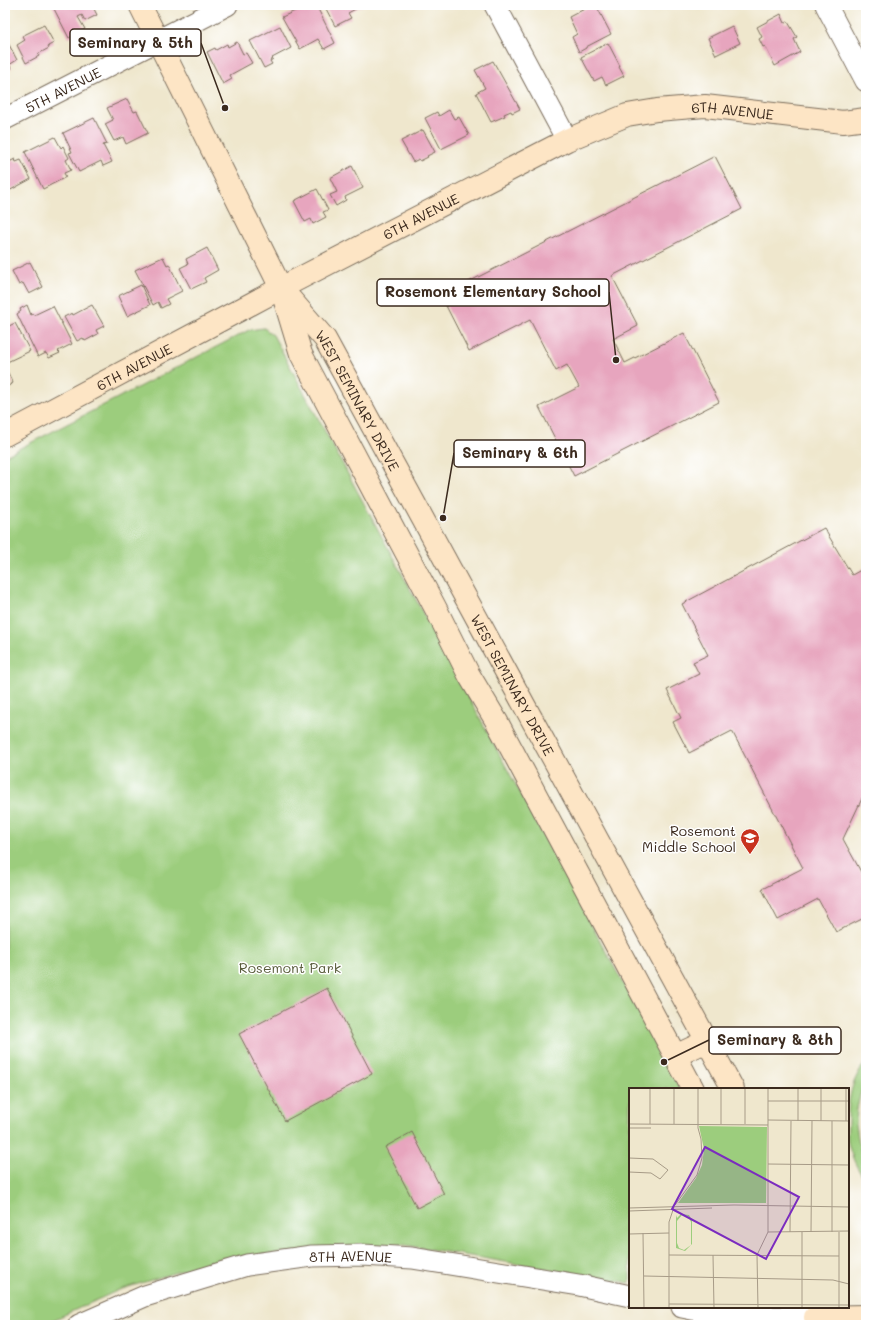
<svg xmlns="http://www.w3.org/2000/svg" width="871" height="1330" viewBox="0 0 871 1330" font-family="Mali,sans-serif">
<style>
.green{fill:#9ccd7d;stroke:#6c7c4e}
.building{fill:#e7a5be}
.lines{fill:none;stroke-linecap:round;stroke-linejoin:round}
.street-casing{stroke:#7a6c5b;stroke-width:23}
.secondary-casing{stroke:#7a6c5b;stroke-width:24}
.street{stroke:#fff;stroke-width:21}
.secondary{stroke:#fde5c5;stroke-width:22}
.labels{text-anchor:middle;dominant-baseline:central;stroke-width:3;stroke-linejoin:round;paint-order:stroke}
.street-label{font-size:14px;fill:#3b2a1e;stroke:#fff}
.poi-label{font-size:14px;fill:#3b2a1e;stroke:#fff;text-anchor:end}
.park-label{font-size:14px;fill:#585b3a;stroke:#fff}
.inset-road{fill:none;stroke:#a79b87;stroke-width:1}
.view{fill:#7b2cbf;fill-opacity:0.15;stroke:#7b2cbf;stroke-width:2}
.inset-edge{fill:none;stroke:#3b2a1e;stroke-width:2}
.leader{fill:none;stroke:#3b2a1e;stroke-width:1.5}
.callout-dot{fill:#3b2a1e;stroke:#fff;stroke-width:1.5}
.callout{fill:#fff;stroke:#3b2a1e;stroke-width:1.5}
.callout-label{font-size:15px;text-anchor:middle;font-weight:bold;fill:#3b2a1e}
</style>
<rect width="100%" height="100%" fill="#fff"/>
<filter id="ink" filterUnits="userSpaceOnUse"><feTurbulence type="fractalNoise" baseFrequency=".025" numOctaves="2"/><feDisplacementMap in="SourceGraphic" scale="8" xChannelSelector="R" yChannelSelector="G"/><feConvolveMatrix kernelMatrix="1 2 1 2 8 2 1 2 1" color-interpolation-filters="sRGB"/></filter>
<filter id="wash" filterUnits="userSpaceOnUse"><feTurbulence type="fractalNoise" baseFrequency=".012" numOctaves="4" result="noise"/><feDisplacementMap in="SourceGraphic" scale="16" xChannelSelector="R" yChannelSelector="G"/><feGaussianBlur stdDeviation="0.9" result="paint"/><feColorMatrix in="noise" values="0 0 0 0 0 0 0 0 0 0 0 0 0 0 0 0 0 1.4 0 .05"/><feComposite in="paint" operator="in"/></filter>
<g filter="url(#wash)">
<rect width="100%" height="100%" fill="#efe7cd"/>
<path class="green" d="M264,328L273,335L680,1089H630V1283L399,1244L222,1258L119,1290L42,1325H5V456L249,330Z
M866,1062V1081L860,1095L857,1109L856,1124L858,1138L861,1152L866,1163V1182C858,1170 851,1157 848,1142C847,1136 848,1129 848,1123C848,1100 851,1080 866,1062Z"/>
<g id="blocks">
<path class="building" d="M52,5H92L97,15L85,21L82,15L78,17L85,29L69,38Z
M308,5H316L335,43L324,49L318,39L300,49L282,17Z
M324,5H363L348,13L351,18L335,26Z
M592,5H596L611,34L586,47V48L579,52L572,37L577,34L569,17Z
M781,14L785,23L788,22L797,37L794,39L800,52L775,66L765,46L763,47L759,39L762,37L757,27Z
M44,25L54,43L48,46L49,48L38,54L39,56L26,63L17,45L25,40L22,36Z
M280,26L291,48L272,58L273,59L270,61L272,64L264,68L250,41Z
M732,26L740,43L716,55L708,38Z
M5,37L17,60L9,65L12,68L5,72Z
M237,42L243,54L246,53L252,63L230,75L232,79L223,84L207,52L215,48L216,50L227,44L228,47Z
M608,43L620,66L619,67L624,76L606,85L602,77L594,81L581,57Z
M493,61L520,109L512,113L511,111L504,114L505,116L491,122L476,93L485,88L475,70Z
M127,99L134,112L137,111L148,133L126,144L123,137L114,141L105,124L113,120L107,108Z
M449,110L454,119L459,117L469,135L441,149L425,118L437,112L439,116Z
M94,118L107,144L103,145L112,162L103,166L101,161L79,172L69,153L72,152L63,133Z
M423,130L435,152L427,156L428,157L420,161L419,159L413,162L401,141Z
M55,137L61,148L63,146L69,158L66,160L71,170L64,173L66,177L43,189L25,152Z
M715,156L742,209L612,276L638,326L613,339L625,363L684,333L719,402L574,476L539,407L579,387L567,365L556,371L530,320L469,351L441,296Z
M15,159L16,162L21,160L31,179L5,193V164Z
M352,166L363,188L345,197L346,200L336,206L330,195L337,192L330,178Z
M317,189L328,210L323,212L326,217L313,224L311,219L305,222L294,201Z
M207,248L218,270L204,278L206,282L191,289L180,268L188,264L186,259Z
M163,257L167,265L169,264L182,291L166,299L169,304L161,308L158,302L153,305L135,270Z
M30,262L43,287L29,294L23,283L19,285L12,271Z
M141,285L150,305L127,316L118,296Z
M27,305L31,315L33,314L34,315L53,306L72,344L58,351L60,353L49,358L46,353L38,357L17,314L21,311L20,309Z
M92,305L104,326L96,330L98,334L85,341L83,338L77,341L64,317L72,313L73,315Z
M15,323L30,351L5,363V328Z
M5,367L13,383L5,388Z
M824,528L852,575L866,567V790L843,839L866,881V917L836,932L818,899L778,920L762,889L803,868L732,731L689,753L673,722L681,718L667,690L699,674L693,662L708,655L682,604Z
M327,988L372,1074L285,1121L239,1034Z
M412,1132L444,1194L417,1208L385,1147Z"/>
</g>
</g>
<g filter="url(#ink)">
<use href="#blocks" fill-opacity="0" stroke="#7a6c5b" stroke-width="1"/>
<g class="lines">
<defs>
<g id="street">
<path d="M495,5L567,140"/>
<path d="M826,5L866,81"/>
<path id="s1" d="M5,119L227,5"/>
<path d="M682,1307L712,1313L756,1317H815"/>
<path id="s2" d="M79,1325L145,1296L247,1265L312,1256L363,1255L412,1258L579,1285L630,1296"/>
</g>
<g id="secondary">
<path d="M140,5L281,288L301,354L436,609L469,675L497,722L693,1089"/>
<path id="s3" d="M286,294L325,339L733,1089"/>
<path id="s4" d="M5,435L281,288L567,140L627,115L657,110L705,106L843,122L866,119"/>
<path d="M675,1056L707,1041"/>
<path d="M815,1317L866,1316"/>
</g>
</defs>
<use href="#street" class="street-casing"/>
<use href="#secondary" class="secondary-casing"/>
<use href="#street" class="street"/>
<use href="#secondary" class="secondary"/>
</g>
</g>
<defs>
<symbol id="school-pin" viewBox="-11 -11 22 30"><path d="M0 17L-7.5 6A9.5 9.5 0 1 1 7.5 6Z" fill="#c8321e" stroke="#fff"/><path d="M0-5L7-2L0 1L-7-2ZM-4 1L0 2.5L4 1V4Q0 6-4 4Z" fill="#fff"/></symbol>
</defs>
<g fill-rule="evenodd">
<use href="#school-pin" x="739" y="827" width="22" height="30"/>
</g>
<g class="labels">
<g class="street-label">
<text stroke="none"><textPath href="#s1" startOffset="65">5TH AVENUE</textPath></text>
<text stroke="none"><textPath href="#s4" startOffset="806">6TH AVENUE</textPath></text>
<text stroke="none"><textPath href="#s4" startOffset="470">6TH AVENUE</textPath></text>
<text stroke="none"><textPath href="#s4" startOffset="146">6TH AVENUE</textPath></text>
<text stroke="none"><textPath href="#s3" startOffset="129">WEST SEMINARY DRIVE</textPath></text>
<text stroke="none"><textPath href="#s3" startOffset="453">WEST SEMINARY DRIVE</textPath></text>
<text stroke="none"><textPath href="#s2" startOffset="283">8TH AVENUE</textPath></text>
</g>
<g class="poi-label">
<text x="736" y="830">Rosemont<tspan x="736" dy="16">Middle School</tspan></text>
</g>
<g class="park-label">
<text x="290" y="967">Rosemont Park</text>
</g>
</g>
<g transform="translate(629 1088)">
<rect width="220" height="220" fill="#efe7cd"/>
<path d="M70,38L138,39L137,115H49L67,90L73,77L75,61ZM52,126L60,127L63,132V156L56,163L47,160V127L48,130ZM53,127L59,128L62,134V157L55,162L50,160L48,155V133Z" fill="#9ccd7d" fill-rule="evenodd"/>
<path class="inset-road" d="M21,0V36M169,0V33M139,13H220M139,32L220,33M192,33V0M217,33V0M0,36L139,37M45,36V0M92,36V0M116,36V0M0,40H22M0,70L24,71L39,82L31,91L22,85L0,84M139,76L220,77M46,117L68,87L73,70L72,51L69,40V0M0,120L105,117L220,119M0,123L83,120M139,144L220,143M161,144L162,33M173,144V220M182,144L183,33M203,144V33M210,144V220M14,145L15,220M0,146L40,145M40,167L210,168M84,167L85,220M15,188L204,192L220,196M40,216L220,217M40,220V134L45,119M129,220L128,167L139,144V0"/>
<path class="view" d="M76,59L170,109L137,171L43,121Z"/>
<rect width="220" height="220" class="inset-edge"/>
</g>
<path class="leader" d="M225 108L201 43M616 360L609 292M443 518L454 453M664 1062L709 1040"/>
<g class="callout-dot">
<circle cx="225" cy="108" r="4"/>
<circle cx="616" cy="360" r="4"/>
<circle cx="443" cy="518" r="4"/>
<circle cx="664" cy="1062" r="4"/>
</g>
<g class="callout">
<rect x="70" y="29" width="131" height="27" rx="4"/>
<rect x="377" y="279" width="232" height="27" rx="4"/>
<rect x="454" y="440" width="131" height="27" rx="4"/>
<rect x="709" y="1027" width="132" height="27" rx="4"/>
</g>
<g class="callout-label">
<text x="135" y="48">Seminary &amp; 5th</text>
<text x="493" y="297">Rosemont Elementary School</text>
<text x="520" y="458">Seminary &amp; 6th</text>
<text x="775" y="1045">Seminary &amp; 8th</text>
</g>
<rect width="871" height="1330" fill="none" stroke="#fff" stroke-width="20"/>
</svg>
